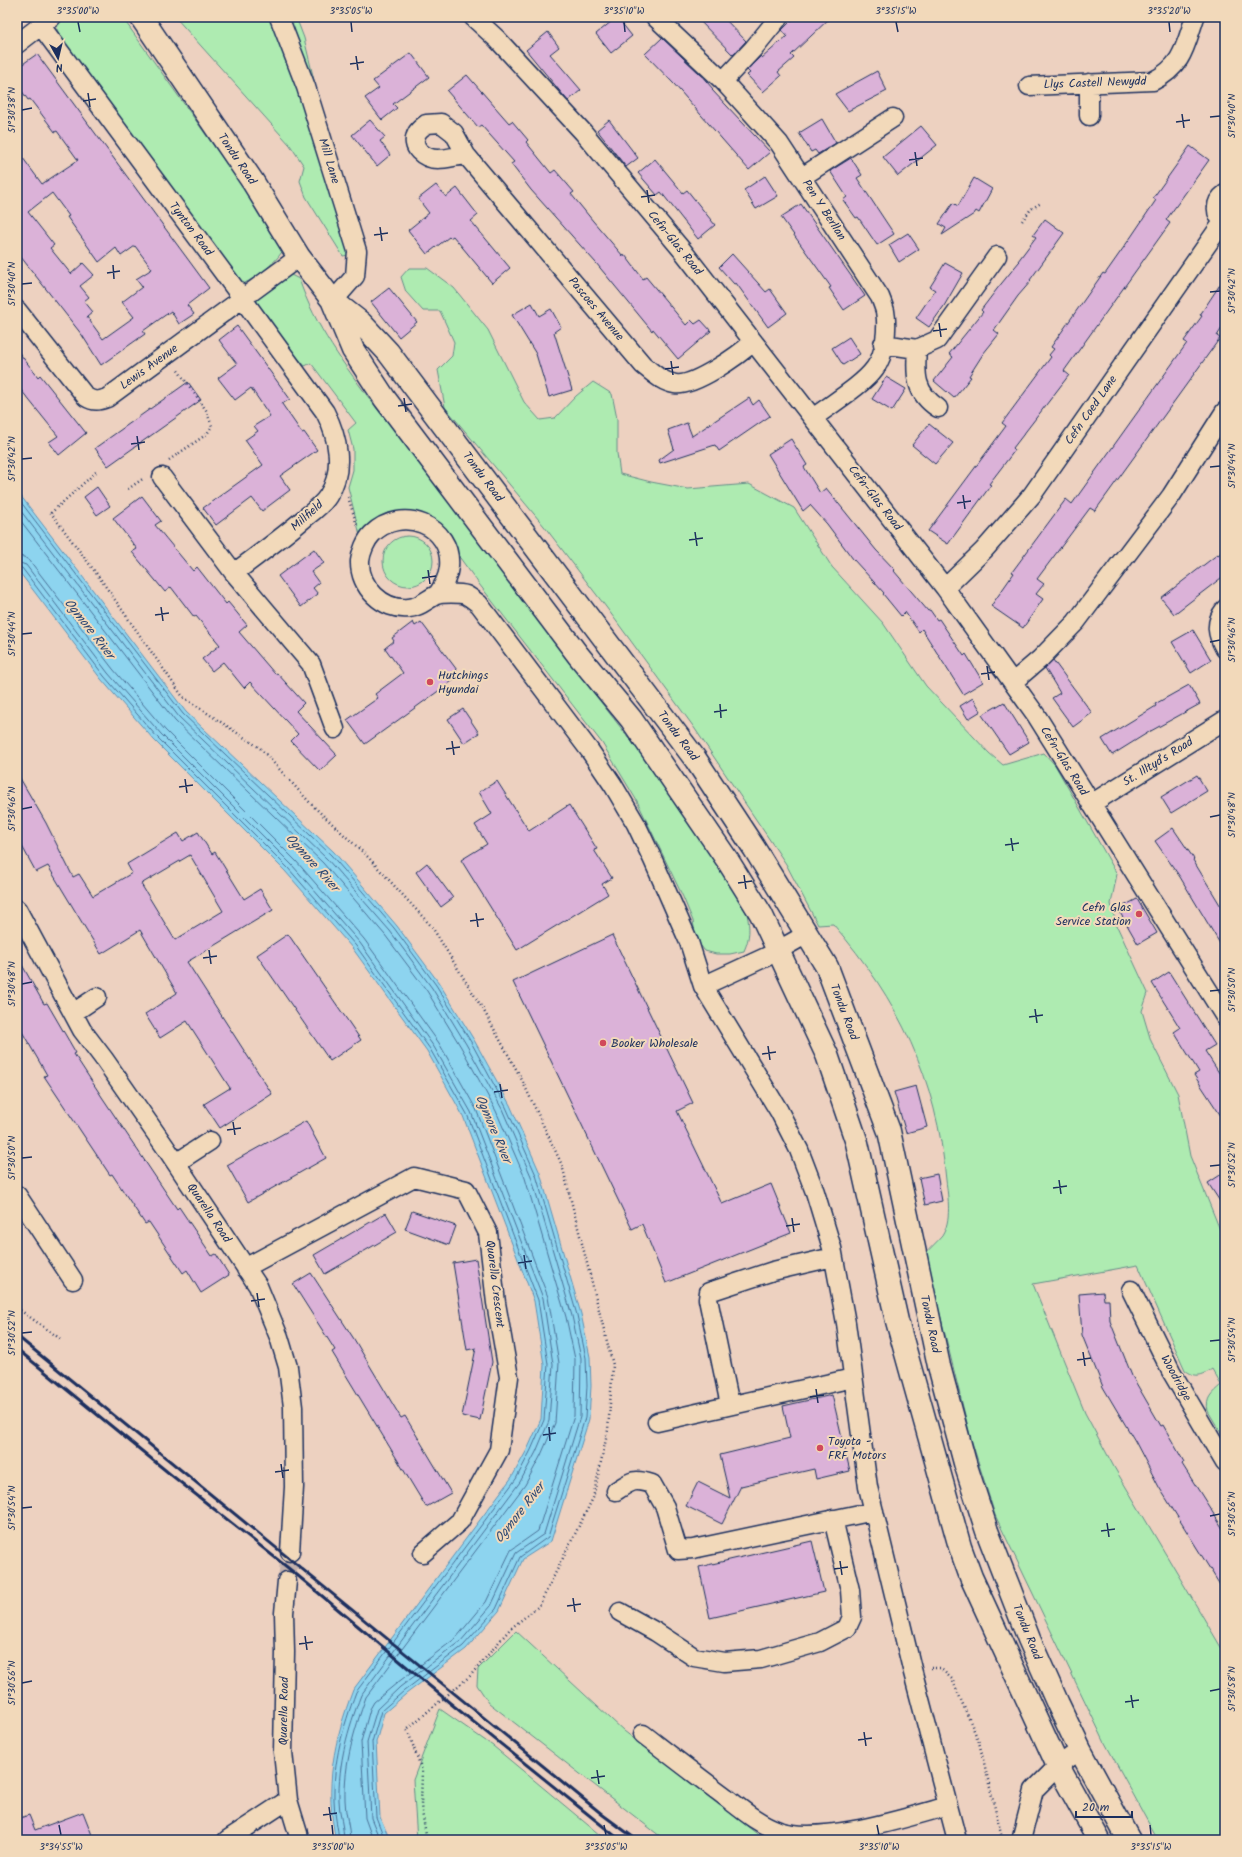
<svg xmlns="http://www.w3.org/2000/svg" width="1242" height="1857" viewBox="0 0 1242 1857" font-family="Kalam,sans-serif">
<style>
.green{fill:#aeebb1;stroke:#648d88}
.water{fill:#8dd4ef;stroke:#5f92b5}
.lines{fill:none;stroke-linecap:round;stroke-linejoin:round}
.shore{stroke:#497198;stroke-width:1}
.building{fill:#dbb2d8;stroke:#1b2f5e;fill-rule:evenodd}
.minor-tunnel{stroke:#c3b1ac;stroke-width:18;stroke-dasharray:18 9;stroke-linecap:butt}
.minor-casing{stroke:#1b2f5e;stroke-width:21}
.major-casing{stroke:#1b2f5e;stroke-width:25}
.path{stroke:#1b2f5e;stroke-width:2.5;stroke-dasharray:1 3;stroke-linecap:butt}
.minor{stroke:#f2d9ba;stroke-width:18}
.major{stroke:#f2d9ba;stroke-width:22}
.rail{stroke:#1b2f5e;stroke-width:3}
.ticks{fill:none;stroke:#1b2f5e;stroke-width:1.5}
.poi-dot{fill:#d1495b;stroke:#f2d9ba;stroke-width:1.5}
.labels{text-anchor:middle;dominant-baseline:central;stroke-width:4;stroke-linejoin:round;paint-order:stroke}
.street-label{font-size:12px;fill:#1b2f5e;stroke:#f2d9ba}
.poi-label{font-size:12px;fill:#1b2f5e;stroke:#f2d9ba;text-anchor:start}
.water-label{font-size:13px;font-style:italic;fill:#2c4874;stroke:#f2d9ba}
.neatline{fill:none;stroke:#1b2f5e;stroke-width:1.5}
.ticks-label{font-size:10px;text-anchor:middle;fill:#1b2f5e}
</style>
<rect width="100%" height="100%" fill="#edd1c0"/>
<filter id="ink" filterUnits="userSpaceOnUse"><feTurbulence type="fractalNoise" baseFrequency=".025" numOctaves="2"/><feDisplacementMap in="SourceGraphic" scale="8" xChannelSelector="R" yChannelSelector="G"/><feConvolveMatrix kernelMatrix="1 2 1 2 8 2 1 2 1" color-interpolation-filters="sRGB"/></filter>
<g filter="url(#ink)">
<path class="green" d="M65,17H122C156,65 191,113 225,162C245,190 268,220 282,252C273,265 257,277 243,284L239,282L65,43L57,30L58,23Z
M175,17H296L304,38L336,173L349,255L343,256L306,197L300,181L304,166L290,145Z
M409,268H427L454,288L488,330L524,402L540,420L555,418L576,396L593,382L612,394L617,419V453L620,474L651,482L688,489L749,484L794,508L832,567L883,623L926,686L989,753L1003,765L1044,753L1055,765L1117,874L1111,904L1116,924L1148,993L1142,1011L1151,1041L1178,1094L1190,1156L1225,1242V1440L1208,1411C1205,1398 1212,1393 1221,1385L1212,1369C1202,1376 1195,1378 1185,1370L1138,1265L1033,1284L1085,1413L1114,1467L1225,1654V1840H1160L1155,1834L1104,1741L995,1515L971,1439L925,1254C930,1248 937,1242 942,1236C952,1220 948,1198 946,1180C937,1079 899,1000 833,924L818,925L786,864L693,726L606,607L544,526L445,407L438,370L452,356L454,342L440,311H423L406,292L401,277Z
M289,274L299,279C315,327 345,366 375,406C401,439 427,472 452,504C486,546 515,591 548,634C617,725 693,812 747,914C750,928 750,937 744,951L730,954H716L705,951L696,940L693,921L683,897L637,801L602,743L479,584L441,532L423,519L360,535L348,487L353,470V449L348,430L356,423L311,363L305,366C292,351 256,312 255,294Z
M383 561a25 25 0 1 1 50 0a25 25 0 1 1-50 0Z
M516,1631L624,1731L765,1840H665L489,1703L477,1685L478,1669Z
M440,1709L493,1746L606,1840H417L413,1780Z"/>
<path class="water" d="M17,491L186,712L334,852L397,926L439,983L474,1040L510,1105L540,1173L581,1314L590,1357L591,1386L589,1419L551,1541L523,1559L499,1611L466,1649L406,1694L384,1713L376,1742L380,1817L390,1840H336C324,1787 334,1740 353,1690L512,1477L528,1448L541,1419L544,1365L534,1301L463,1116L427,1051L353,949L285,871L154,740L101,679L17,569Z"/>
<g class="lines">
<path class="shore" d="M17,497L183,714L331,855L394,928L436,985L471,1042L506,1107L536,1175L577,1315L586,1358L587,1386L585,1418L548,1537L520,1557L496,1609L463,1646L404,1691L381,1711L372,1742L376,1817L385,1840
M17,506L179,717L327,859L390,931L432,988L466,1044L502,1109L531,1176L572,1316L581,1358L580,1417L544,1534L516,1553L491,1606L460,1642L400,1687L377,1709L367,1742L371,1818L380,1840
M17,516L175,721L323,863L385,935L427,991L461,1047L496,1111L525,1178L566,1317L575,1359L574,1416L538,1531L511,1550L486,1602L456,1638L397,1683L374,1702L370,1709L361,1742L365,1818L373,1840
M17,556L24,557L30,561L113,669L165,730L296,861L364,939L439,1043L476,1109L548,1297L559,1363L555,1423L541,1455L525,1485L366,1697C354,1731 344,1764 345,1800C345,1814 350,1827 350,1840
M17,562L26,565L108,673L161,734L292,865L360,943L434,1047L471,1112L543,1298L553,1364L549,1421L536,1452L520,1482L361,1695C348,1729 338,1763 339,1800C339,1814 344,1827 344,1840
M17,567L22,568L104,676L157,737L288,868L356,946L430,1049L467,1114L538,1300L548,1364L544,1420L531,1450L516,1479L356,1692C343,1727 333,1762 334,1800C334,1814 338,1827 339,1840"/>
</g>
<path class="building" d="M617,17L632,36L611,53L596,34Z
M696,17H723L746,41L733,55Z
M795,17H831L791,55L794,58L778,72L781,76L763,92L747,75L750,73L747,70L761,56L762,58L787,36L782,30Z
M548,32L559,47L550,54L581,90L568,101L526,50Z
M662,38L700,74L713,89L712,90L770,152L749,170L674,84L645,54Z
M411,53L429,77L393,104L397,108L382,120L365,98L379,88L373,81Z
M37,54L209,288L187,305L194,314L179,324L171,311L143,331L145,334L101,365L82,335L17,252V150L42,184L78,160L57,131L55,132L30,99L28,100L17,84V68ZM52,193L69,216L67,217L99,262L116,248L121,256L135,246L152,269L136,279L142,287L122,302L134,317L103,339L87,317L93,312L84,301L89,297L80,286L94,275L83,263L71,274L50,248L54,245L28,212Z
M877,71L887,91L848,111L835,94Z
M467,75L509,123L512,121L528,140L526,142L551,173L555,170L574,192L571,194L593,221L623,256L625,255L643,279L646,277L686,325L691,320L695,324L701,320L711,331L678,359L653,329L652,331L596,263L531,190L511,164L514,162L481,125L478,127L447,91Z
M822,119L836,143L818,154L815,150L811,152L799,133Z
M370,120L385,137L380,141L390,155L377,166L352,135Z
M609,120L638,158L626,167L597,130Z
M921,126L937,145L898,176L883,157Z
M1190,146L1209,160L1166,220L1170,223L1064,371L1069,375L1013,448L1015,450L989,484L991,485L948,544L928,531L1006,426L1002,423L1051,357L1049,355L1054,349L1051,347L1103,273L1105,274L1131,237L1156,200L1153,198Z
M851,158L862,175L857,178L894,234L877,245L858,217L856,218L843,200L847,197L830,171Z
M655,159L683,193L687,190L715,225L698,239L661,192L657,195L638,173Z
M765,176L778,196L756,209L744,190Z
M974,178L992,189L979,213L976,211L974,214L942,235L946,228L939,224L953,203L958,206Z
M436,185L446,197L457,188L478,215L471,221L510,268L492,283L453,236L450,238L449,237L427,254L408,230L429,213L418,199Z
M801,204L865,296L844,310L829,288L831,287L781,217Z
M1045,219L1064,233L1030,280L1031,281L1018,296L994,330L999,334L983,354L969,376L971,377L954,398L934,381L953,357L949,354L983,312L981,310L997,289L1019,262L1018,261L1036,237L1033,235Z
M908,233L919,249L899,262L889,245Z
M732,254L766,292L770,289L787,313L768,327L736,283L734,284L719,267Z
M945,263L963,273L944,306L929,327L916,318L935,290L930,287Z
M1225,277V323L1217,336L1220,338L1095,511L1090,508L1037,579L1044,584L1036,594L1043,599L1023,628L991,606L1014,573L1012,572L1066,499L1072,504L1187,343L1184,341L1202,316L1200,315Z
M389,288L417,322L399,337L371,302Z
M532,303L539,316L551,309L561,327L554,332L572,390L549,397L536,354L512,315Z
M237,326L290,399L282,404L302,433L304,432L317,450L280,476L290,490L262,511L252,498L216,525L203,508L263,465L245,440L258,431L254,426L270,416L251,388L235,400L218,378L237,364L219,340Z
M849,337L860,354L843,365L832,348Z
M17,350L38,377L40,375L86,433L59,455L49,442L58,436L17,385Z
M886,377L906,389L892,411L872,399Z
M188,382L201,400L108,466L95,448Z
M749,398L753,405L759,400L770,416L719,451L715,445L660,463L659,460L674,449L668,430L687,423L692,436Z
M929,424L953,443L935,464L912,445Z
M791,439L807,465L804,467L820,493L826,488L876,550L895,570L894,571L928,611L930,610L937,620L939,619L964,656L966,654L983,682L963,694L922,629L919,632L905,612L901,616L883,594L884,593L853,559L827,524L810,505L803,511L768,454Z
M97,487L110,506L97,515L84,497Z
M142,496L161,521L155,525L193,571L197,567L226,604L228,602L247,625L239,632L275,674L277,673L304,703L296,711L337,755L320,771L291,741L298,734L250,682L244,688L223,662L212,671L202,659L220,645L196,616L194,617L171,587L165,592L132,552L137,549L113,518Z
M314,549L324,563L311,572L319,583L313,588L318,594L301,607L278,576Z
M1225,550V575L1174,614L1161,598L1218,554V555Z
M413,622L415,626L421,622L457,670L451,674L455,679L365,744L347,720L378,698L375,694L403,673L385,648L394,641L392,638Z
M1193,630L1211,660L1191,673L1172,642Z
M1053,660L1092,713L1073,727L1052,698L1060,693L1045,668Z
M1189,685L1200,704L1149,732L1112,755L1102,739L1156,706L1155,704Z
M973,698L981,711L968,719L960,706Z
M1004,702L1029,742L1009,754L982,715Z
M463,709L479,733L464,743L448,719Z
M17,773L46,823L73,877L79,874L93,896L132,873L127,864L178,833L183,841L198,832L212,854L215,852L244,899L260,889L273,910L187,962L272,1094L220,1128L204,1104L230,1088L187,1021L160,1038L145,1014L177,993L140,930L101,954L48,866L36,872L17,837ZM190,855L223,911L175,940L141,884Z
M1197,775L1207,791L1171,813L1161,797Z
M497,781L529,831L569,805L597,849L594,850L612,878L602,884L608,894L517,950L461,860L487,844L475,825L492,814L479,792Z
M1173,828L1194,859L1193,860L1225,913V952L1180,877L1155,841Z
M427,863L453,898L441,907L416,872Z
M1137,899L1157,933L1138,944L1118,909Z
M288,934L361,1040L330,1061L257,955Z
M612,935L693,1103L677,1111L722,1204L771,1184L791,1233L666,1283L642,1224L632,1229L513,982Z
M17,956L44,1004L47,1003L76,1053L74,1054L102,1097L177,1209L179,1207L212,1256L216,1254L229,1275L201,1293L187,1270L183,1273L149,1222L145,1224L112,1174L110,1175L44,1076L47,1075L17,1023Z
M1169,972L1215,1045L1205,1051L1225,1082V1122L1194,1075L1199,1072L1174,1032L1180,1028L1152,983Z
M916,1086L927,1127L906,1133L894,1092Z
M306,1121L326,1158L248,1202L227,1165Z
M1225,1172V1209L1208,1183Z
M937,1174L942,1201L925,1205L919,1178Z
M412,1211L456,1226L449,1245L405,1229Z
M386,1213L397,1232L325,1274L314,1255Z
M476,1259L492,1362L480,1420L462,1416L476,1348L467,1350L453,1263Z
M311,1273L354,1339L401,1418L405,1416L451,1493L426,1507L332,1352L335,1350L293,1284Z
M1103,1292L1104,1300H1109L1110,1321L1132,1376L1161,1426L1163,1425L1184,1462L1182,1464L1225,1532V1593L1159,1487L1135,1441L1103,1387L1082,1335L1079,1294Z
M832,1395L850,1471L816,1479L814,1469L741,1486L722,1524L686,1506L698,1482L730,1498L720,1455L790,1438L783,1406Z
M812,1541L824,1592L710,1618L699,1567Z
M83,1812L94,1840H17V1819L29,1815L35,1830Z"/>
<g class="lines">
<path class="minor-tunnel" d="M287,1581L290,1552"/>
<defs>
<path id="minor" d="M279,17L306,87L357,251L355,276L333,301
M473,17L497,39L583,132L682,250L945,588L1036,715L1225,1017
M655,17L723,81L779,143L880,297C882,302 884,307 885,311C888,328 885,355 875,368C862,386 831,404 813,418
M41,26L242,298L325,412C338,437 345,470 328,496C323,504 314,511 306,517C283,537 258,555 234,573L162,477
M17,44L52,17
M723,81L753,49L779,17
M1029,86L1153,81C1183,66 1185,46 1195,17
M1089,116V83
M466,155L454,133L441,123L426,124C423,127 419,129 417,133C409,147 424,159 438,159C447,159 456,156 466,155L643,365C653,373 662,382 675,384C694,387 739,355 753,342
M802,177L893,118
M1225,194C1214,202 1214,215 1225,223
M17,310L86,397C94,402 99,401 107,398L299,257
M883,344L917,349L937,340L997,256
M917,349C915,375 915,393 938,408
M234,573L311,664L335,729
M945,588L984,550L1032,495L1223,222
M437,595C443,586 448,578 449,567C453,525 401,505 372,534C366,540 361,552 360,561C359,587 383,611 409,608C420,607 426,600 436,595C442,593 460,593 466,595C470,597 475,601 479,604L590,751L613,785L636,824L653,860L689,942L703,986L779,1111L799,1150L815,1192L832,1248L846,1323L868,1487L912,1669L957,1840
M1225,609C1214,623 1217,635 1225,649
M1013,682L1040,659L1076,622L1171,496L1225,411
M1091,804L1225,720
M17,909L82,1030L104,1059L166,1148L258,1286L279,1337L288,1367L293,1407L294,1487L290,1552
M703,986L768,956L807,934
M73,1013L97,997
M176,1163L210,1141
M17,1195L73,1280
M246,1269L254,1263L414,1177L466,1190L488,1233L496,1303L509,1377L499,1450L460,1521L423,1553
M1131,1290L1171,1371L1225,1463
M730,1405L708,1299L709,1292L773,1271L833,1257
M657,1422L853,1378
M616,1491C631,1481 634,1478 652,1484L665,1507L678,1550L693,1549L874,1511
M287,1581L284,1613L285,1652L283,1752L288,1800L300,1840
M620,1612L656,1632L694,1657L724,1662L761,1659L820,1642L847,1628L852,1617L850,1590L833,1519
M643,1734C669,1754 696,1775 723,1795C740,1808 758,1824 779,1831C821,1845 905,1818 948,1806
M227,1840L288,1800
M1021,1840L1034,1790L1058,1766L1080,1750"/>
<path id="major" d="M141,17L253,182L299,257L333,301L361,323L388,352L696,760L754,848L827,967L889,1131L939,1366L965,1463L987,1531L1029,1639L1058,1704L1080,1750L1129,1840
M333,302L353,350L385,399L578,655L631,719L728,861L761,914L827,1055L857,1143L897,1321L960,1547L971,1577L1058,1766L1099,1840"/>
</defs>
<use href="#minor" class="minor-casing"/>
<use href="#major" class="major-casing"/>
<path class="path" d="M1022,221L1031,209L1041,203
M169,460L207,434L212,426L206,410L177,369
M96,472L51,513L99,577L183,697L260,748L312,805L368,857L432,927L484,1011L520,1076L562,1165L613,1365L608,1430L593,1498L539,1606L510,1629L470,1676L407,1729L422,1770L421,1806L427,1840
M128,489L144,478
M348,497L357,525
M17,1308L62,1340
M931,1668H940L952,1679L979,1742L1002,1838"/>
<use href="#minor" class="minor"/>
<use href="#major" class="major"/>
<path class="rail" d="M17,1336L603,1815L637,1840
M17,1349L170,1474L297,1575L450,1703L620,1840"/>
</g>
</g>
<path class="ticks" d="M78,22L80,32M351,22L352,32M624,22L625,32M896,22L898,32M1169,22L1170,32M356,56L358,70M350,64L364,62M88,93L90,107M83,101L96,99M22,110L32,108M1182,114L1184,128M1210,117L1220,116M1176,122L1190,120M915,152L917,166M909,160L923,158M647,190L649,203M641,197L655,195M380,227L382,241M374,235L388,233M113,265L114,279M107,273L120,271M22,284L32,283M1210,292L1220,291M939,323L941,337M933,331L947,329M671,361L673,375M665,369L679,367M404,398L406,412M398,406L412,404M137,436L139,450M131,444L145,442M22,459L32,458M1210,467L1220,466M963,495L965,509M957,503L971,501M695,532L697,546M689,540L703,538M428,570L430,584M422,578L436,576M161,607L163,621M155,615L169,613M22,634L32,633M1210,642L1220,640M987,666L989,680M981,674L995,672M720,704L721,718M714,712L727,710M452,741L454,755M446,749L460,747M185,779L187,793M179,787L193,785M22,809L32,807M1210,817L1220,815M1011,838L1013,851M1005,845L1019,843M744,875L746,889M738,883L752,881M476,913L478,927M470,921L484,919M209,950L211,964M203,958L217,956M22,984L32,982M1210,991L1220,990M1035,1009L1037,1023M1029,1017L1043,1015M768,1046L770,1060M762,1054L776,1052M500,1084L502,1098M494,1092L508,1090M233,1122L235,1135M227,1130L241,1128M22,1158L32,1157M1210,1166L1220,1165M1059,1180L1061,1194M1053,1188L1067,1186M792,1218L794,1232M786,1226L800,1224M524,1255L526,1269M518,1263L532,1261M257,1293L259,1307M251,1301L265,1299M22,1333L32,1332M1210,1341L1220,1340M1083,1352L1085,1366M1077,1360L1091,1358M816,1389L818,1403M810,1397L824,1395M549,1427L550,1441M543,1435L556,1433M281,1464L283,1478M275,1472L289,1470M22,1508L32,1507M1210,1516L1220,1514M1107,1523L1109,1537M1101,1531L1115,1529M840,1561L842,1575M834,1569L848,1567M573,1598L575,1612M567,1606L581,1604M305,1636L307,1650M299,1644L313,1642M22,1683L32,1681M1210,1691L1220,1689M1131,1695L1133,1708M1125,1702L1139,1700M864,1732L866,1746M858,1740L872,1738M597,1770L599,1784M591,1778L605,1776M329,1807L331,1821M323,1815L337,1813M59,1825L61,1835M332,1825L333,1835M604,1825L606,1835M877,1825L879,1835M1150,1825L1151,1835"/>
<g class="poi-dot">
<circle cx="430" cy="682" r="4"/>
<circle cx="1139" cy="914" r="4"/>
<circle cx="603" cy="1043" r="4"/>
<circle cx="820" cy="1448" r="4"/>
</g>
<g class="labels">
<g class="street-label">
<text transform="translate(1095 83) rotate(-2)">Llys Castell Newydd</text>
<text transform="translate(237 159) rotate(56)">Tondu Road</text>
<text transform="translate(329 161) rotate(73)">Mill Lane</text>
<text transform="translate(824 210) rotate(57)">Pen Y Berllan</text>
<text transform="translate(191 229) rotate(53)">Tynton Road</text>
<text transform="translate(675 243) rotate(51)">Cefn-Glas Road</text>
<text transform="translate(596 309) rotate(50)">Pascoes Avenue</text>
<text transform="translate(149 367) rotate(-36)">Lewis Avenue</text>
<text transform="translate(1091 410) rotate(-55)">Cefn Coed Lane</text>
<text transform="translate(483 477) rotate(53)">Tondu Road</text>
<text transform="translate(875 498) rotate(52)">Cefn-Glas Road</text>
<text transform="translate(307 516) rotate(-42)">Millfield</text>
<text transform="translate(678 736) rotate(53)">Tondu Road</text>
<text transform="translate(1064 761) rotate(58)">Cefn-Glas Road</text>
<text transform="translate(1158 762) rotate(-32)">St. Illtyd's Road</text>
<text transform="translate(844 1012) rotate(69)">Tondu Road</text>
<text transform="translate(209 1213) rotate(56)">Quarella Road</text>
<text transform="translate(495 1284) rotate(83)">Quarella Crescent</text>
<text transform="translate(930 1324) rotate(78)">Tondu Road</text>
<text transform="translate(1176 1378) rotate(61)">Woodridge</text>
<text transform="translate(1027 1632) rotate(68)">Tondu Road</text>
<text transform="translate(284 1711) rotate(-89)">Quarella Road</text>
</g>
<g class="poi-label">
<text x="438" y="675">Hutchings<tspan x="438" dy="14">Hyundai</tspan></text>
<text x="1131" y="907" text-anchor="end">Cefn Glas<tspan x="1131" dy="14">Service Station</tspan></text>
<text x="611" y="1043">Booker Wholesale</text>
<text x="828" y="1441">Toyota -<tspan x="828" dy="14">FRF Motors</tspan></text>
</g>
<g class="water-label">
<text transform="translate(89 629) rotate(52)">Ogmore River</text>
<text transform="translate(312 863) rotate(48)">Ogmore River</text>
<text transform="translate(493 1129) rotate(67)">Ogmore River</text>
<text transform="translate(520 1513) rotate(-52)">Ogmore River</text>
</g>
</g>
<rect width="1242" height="1857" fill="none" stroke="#f2d9ba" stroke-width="44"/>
<g transform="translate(58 58) rotate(172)" stroke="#f2d9ba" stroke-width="3" paint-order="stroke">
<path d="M0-3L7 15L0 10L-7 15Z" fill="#1b2f5e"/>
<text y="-6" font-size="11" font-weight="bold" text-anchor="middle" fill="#1b2f5e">N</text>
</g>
<path d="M1076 1811v6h56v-6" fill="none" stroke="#1b2f5e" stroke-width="2"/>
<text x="1082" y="1811" font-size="12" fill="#1b2f5e" stroke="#f2d9ba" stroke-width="3" paint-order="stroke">20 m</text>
<rect x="22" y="22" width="1198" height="1813" class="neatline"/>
<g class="ticks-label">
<text x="78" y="14">3°35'00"W</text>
<text x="351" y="14">3°35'05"W</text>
<text x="624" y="14">3°35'10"W</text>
<text x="896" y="14">3°35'15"W</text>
<text x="1169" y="14">3°35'20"W</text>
<text transform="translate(11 110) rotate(-90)" y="4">51°30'38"N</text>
<text transform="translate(1231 116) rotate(-90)" y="4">51°30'40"N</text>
<text transform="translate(11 284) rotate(-90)" y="4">51°30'40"N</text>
<text transform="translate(1231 291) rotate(-90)" y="4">51°30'42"N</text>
<text transform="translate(11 459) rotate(-90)" y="4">51°30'42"N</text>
<text transform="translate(1231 466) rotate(-90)" y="4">51°30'44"N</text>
<text transform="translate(11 634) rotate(-90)" y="4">51°30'44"N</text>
<text transform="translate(1231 640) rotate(-90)" y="4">51°30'46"N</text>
<text transform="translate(11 809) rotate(-90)" y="4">51°30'46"N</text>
<text transform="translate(1231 815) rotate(-90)" y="4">51°30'48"N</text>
<text transform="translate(11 984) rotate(-90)" y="4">51°30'48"N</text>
<text transform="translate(1231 990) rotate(-90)" y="4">51°30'50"N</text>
<text transform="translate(11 1158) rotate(-90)" y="4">51°30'50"N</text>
<text transform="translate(1231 1165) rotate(-90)" y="4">51°30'52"N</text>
<text transform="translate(11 1333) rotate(-90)" y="4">51°30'52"N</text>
<text transform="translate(1231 1340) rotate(-90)" y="4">51°30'54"N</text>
<text transform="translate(11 1508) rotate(-90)" y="4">51°30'54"N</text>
<text transform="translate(1231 1514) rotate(-90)" y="4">51°30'56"N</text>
<text transform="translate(11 1683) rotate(-90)" y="4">51°30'56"N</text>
<text transform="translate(1231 1689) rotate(-90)" y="4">51°30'58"N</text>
<text x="61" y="1850">3°34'55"W</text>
<text x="333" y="1850">3°35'00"W</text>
<text x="606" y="1850">3°35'05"W</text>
<text x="879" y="1850">3°35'10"W</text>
<text x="1151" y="1850">3°35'15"W</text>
</g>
</svg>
